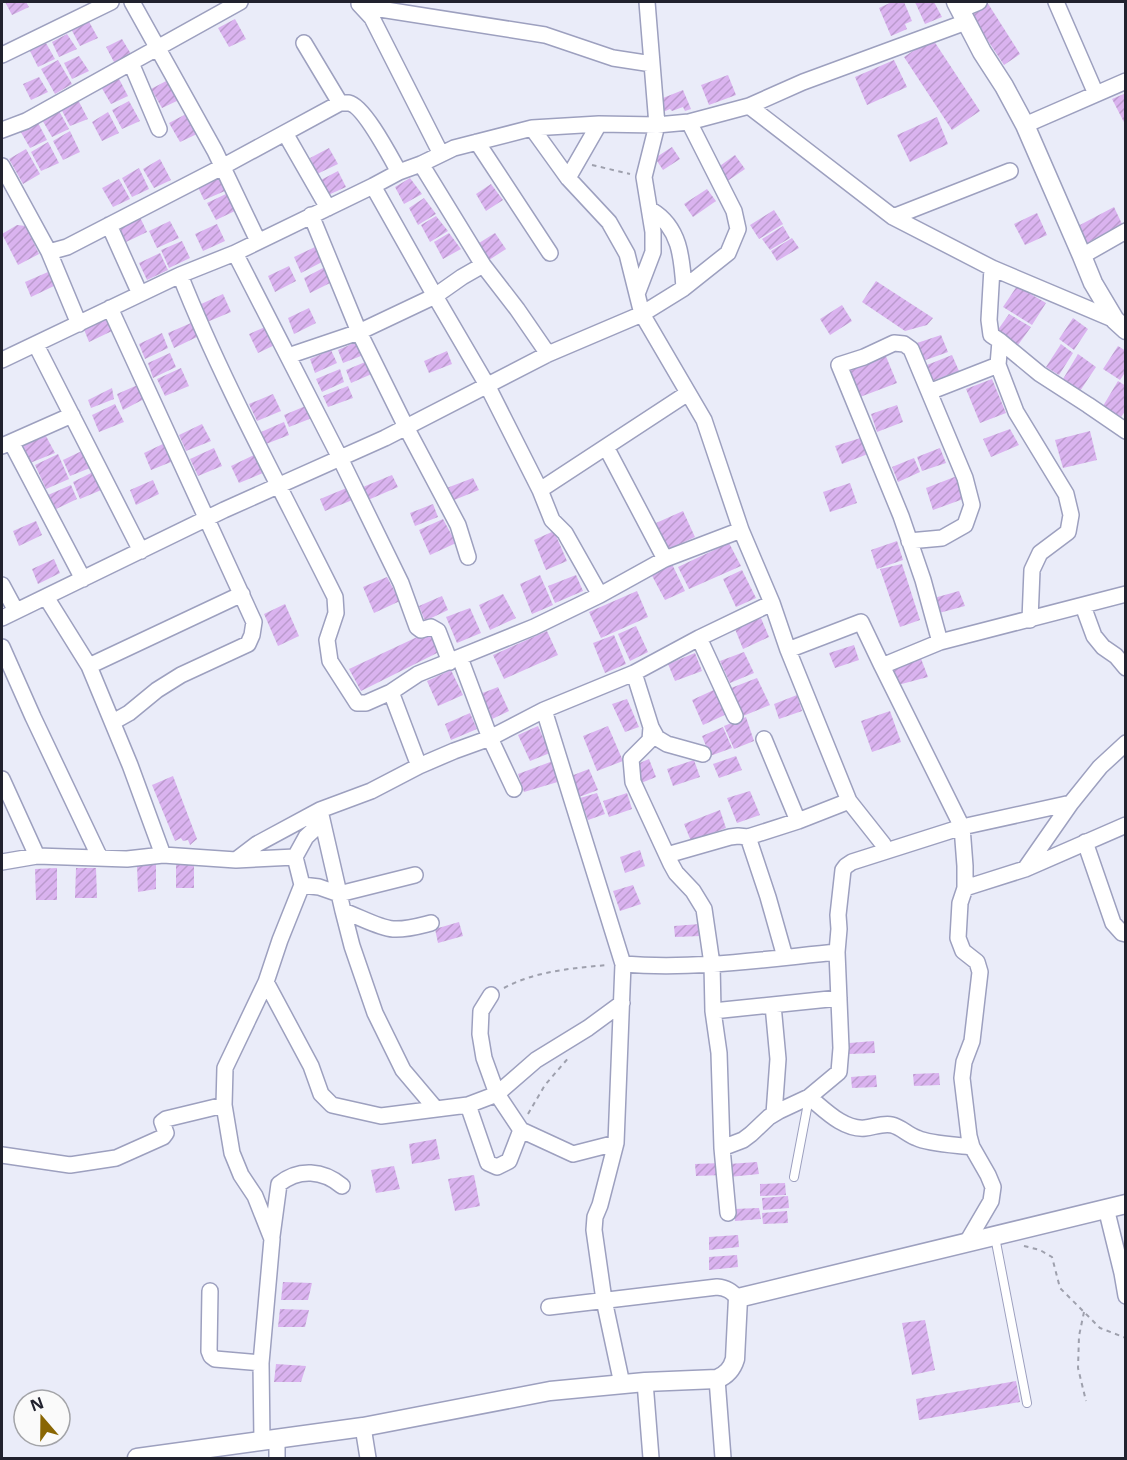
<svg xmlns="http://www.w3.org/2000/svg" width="1127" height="1460" viewBox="0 0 1127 1460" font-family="'Open Sans',sans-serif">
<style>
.building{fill:url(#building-hatch)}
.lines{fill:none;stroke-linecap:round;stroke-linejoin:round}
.service-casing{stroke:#9da0bf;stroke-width:10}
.minor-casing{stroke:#9da0bf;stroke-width:18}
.tertiary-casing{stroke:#9da0bf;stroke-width:21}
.path{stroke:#9ea0ad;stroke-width:2;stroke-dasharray:4.5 4.5;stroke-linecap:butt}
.service{stroke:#fff;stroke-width:8}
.minor{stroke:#fff;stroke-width:15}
.tertiary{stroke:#fff;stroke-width:18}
</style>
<defs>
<pattern id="building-hatch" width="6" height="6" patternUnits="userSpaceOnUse" patternTransform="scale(1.5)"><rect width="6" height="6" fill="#dab3ef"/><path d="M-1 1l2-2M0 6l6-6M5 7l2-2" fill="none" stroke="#bb9acd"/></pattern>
</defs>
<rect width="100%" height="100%" fill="#eaecf9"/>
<path class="building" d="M5,2H26L29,7L12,15Z
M892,2H897L898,3L904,2L912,21L905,24L907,29L891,36L879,8Z
M915,2H934L942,17L925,24Z
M983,2H987L1020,54L1004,65L967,9Z
M87,18L98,38L80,46L70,27Z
M235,19L246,39L229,47L218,28Z
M67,34L77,49L59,57L52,42Z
M932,38L980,111L952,130L904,57Z
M122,39L131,54L114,62L106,47Z
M46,43L55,59L38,67L30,51Z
M79,56L89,71L72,79L64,63Z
M58,60L72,84L55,94L41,69Z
M894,60L907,87L867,105L855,77Z
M117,75L128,96L111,104L100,85Z
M728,75L736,95L709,105L701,85Z
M39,77L48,92L31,100L23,84Z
M168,80L179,100L162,108L151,89Z
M683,90L691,109L685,111L683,107L672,111L670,109L663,112L658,100Z
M1126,93V126L1112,99Z
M77,98L88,119L70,126L60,107Z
M129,101L140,121L122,129L112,110Z
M58,109L69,129L52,137L41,118Z
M108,112L119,133L102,141L92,122Z
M186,114L197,134L180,142L169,123Z
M937,117L948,144L910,162L897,135Z
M36,119L47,140L30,148L19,129Z
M70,131L80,152L63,160L53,141Z
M48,142L59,163L41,171L31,152Z
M672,147L680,159L663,170L655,158Z
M329,148L338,164L317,174L310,158Z
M26,149L40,174L23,184L9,159Z
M735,155L745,169L726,182L717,168Z
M160,159L171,180L154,188L143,169Z
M139,168L149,189L132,197L122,178Z
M338,171L346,187L326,196L319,181Z
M217,174L225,191L204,200L196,183Z
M410,178L422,194L404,204L395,187Z
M119,179L130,199L113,207L102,188Z
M491,184L503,200L486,211L476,194Z
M707,189L716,201L693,217L684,204Z
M228,193L237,210L216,220L207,203Z
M424,198L436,214L418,225L409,208Z
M1114,207L1122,224L1087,243L1078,226Z
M774,210L783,224L759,239L750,225Z
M1037,213L1047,235L1025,245L1014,224Z
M139,215L147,232L126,242L118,225Z
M436,216L448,231L430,242L421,225Z
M170,221L179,238L157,248L149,231Z
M217,224L225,241L203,251L195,234Z
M17,225L26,226L39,254L18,265L2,234Z
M783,226L790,238L770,250L762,239Z
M449,233L461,249L443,259L434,242Z
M495,233L506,249L489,260L479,243Z
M792,238L799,248L777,261L771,251Z
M182,241L190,258L169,268L161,250Z
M315,247L322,262L301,273L294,257Z
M160,253L168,270L147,280L139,263Z
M289,266L296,281L275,292L268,276Z
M325,267L332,282L310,293L304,278Z
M48,272L54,286L31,297L25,282Z
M876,281L933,318L927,325L905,331L862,302Z
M1017,286L1046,303L1032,325L1003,307Z
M223,294L231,312L207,322L199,305Z
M842,305L852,321L830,335L820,319Z
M309,308L316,323L294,334L288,318Z
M1009,314L1031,327L1015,349L995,334Z
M106,317L112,331L89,342L83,327Z
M1073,318L1088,329L1074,350L1059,339Z
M191,323L197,337L174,348L168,333Z
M270,325L279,343L258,353L249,334Z
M162,333L168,348L145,359L139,344Z
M941,335L948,352L923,361L914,344Z
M361,340L366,354L343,363L338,350Z
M1061,344L1073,353L1059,375L1046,367Z
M1118,346L1126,351V371L1120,380L1103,369Z
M331,350L337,363L315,373L310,359Z
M447,351L452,364L429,373L424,361Z
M170,353L176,367L153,378L148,363Z
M885,354L897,383L860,397L847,367Z
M1078,354L1096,367L1080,391L1063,379Z
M952,355L959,371L932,381L927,365Z
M370,360L374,373L351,383L346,370Z
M181,368L189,386L165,396L157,379Z
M340,369L344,382L322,392L316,379Z
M992,379L1006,413L980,423L966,389Z
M1118,381L1126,386V410L1121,417L1103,406Z
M140,384L146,398L123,410L117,394Z
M348,386L353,398L328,407L323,396Z
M112,388L114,399L91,408L88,400Z
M273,394L281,411L257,421L249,404Z
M115,404L124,422L99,432L92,415Z
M308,405L312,418L289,427L284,415Z
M897,405L903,422L877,432L871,414Z
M284,422L289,435L266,444L261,432Z
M202,424L211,441L186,451L179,435Z
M1010,429L1019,445L991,457L983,439Z
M1090,431L1097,460L1063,468L1055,440Z
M46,436L55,453L30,463L23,446Z
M867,436L873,452L842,464L835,446Z
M167,442L176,460L151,470L144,453Z
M214,448L222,466L198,476L190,459Z
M940,448L946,463L922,471L917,457Z
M86,449L95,466L70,476L63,460Z
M58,454L69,479L46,489L35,465Z
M254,455L263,473L239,483L231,466Z
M914,458L920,472L898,482L892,467Z
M97,470L106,488L80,499L73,482Z
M392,475L398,487L368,500L363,487Z
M957,476L966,498L933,510L926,488Z
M473,478L479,490L449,502L444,489Z
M153,480L159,494L136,505L130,490Z
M850,483L857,503L830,512L823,492Z
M71,485L77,499L54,510L48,495Z
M349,487L355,499L325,511L320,499Z
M433,504L438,517L415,526L410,513Z
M683,511L695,537L667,550L656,523Z
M443,519L456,543L430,555L419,530Z
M36,521L42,535L19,546L13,531Z
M554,531L567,561L546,570L534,540Z
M897,541L903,560L877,569L871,550Z
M729,543L741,566L689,589L678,567Z
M54,559L60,573L38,584L32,569Z
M671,562L685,591L665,600L650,572Z
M902,564L920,620L900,627L880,569Z
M742,570L756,598L736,607L723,579Z
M540,575L553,605L532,614L520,584Z
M576,575L583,591L555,603L548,586Z
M387,577L400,601L374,613L363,587Z
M637,591L648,617L601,638L589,612Z
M959,591L965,606L939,613L934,598Z
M503,594L516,618L490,630L479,605Z
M442,596L448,610L425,621L419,606Z
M285,604L299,636L278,646L264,614Z
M470,608L481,633L457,643L446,617Z
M761,618L769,637L743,649L735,629Z
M636,626L648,652L630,661L618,634Z
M430,631L441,651L361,691L349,669Z
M547,631L558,655L504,679L493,655Z
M614,635L626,664L605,673L593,643Z
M854,645L859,660L835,668L829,653Z
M744,652L754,673L730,683L720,661Z
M695,653L702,671L675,681L668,664Z
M920,656L928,677L894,686L887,667Z
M451,670L463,695L438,706L427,681Z
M757,678L770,705L743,716L731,688Z
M498,687L509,711L490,720L480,694Z
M716,689L729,713L703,725L692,700Z
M797,695L802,711L779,719L774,704Z
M627,699L639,727L625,732L612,704Z
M890,711L901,742L872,752L861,721Z
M470,713L477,729L451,740L445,724Z
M746,717L754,741L734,749L724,726Z
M538,726L550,753L530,761L518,735Z
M608,726L623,761L597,771L583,736Z
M723,727L732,748L710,756L702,736Z
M736,756L742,770L719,778L713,764Z
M649,759L656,777L641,783L635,765Z
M694,760L700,777L673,786L667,769Z
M553,761L561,781L524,792L518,774Z
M589,769L598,790L579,797L571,776Z
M173,776L197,839L190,845L188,840L183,841L181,838L175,841L152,785Z
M750,791L760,815L737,823L727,798Z
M597,793L605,814L588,820L580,798Z
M627,793L632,809L609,817L603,801Z
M720,810L726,828L691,841L684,824Z
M640,850L645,866L625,873L620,857Z
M176,862H194V888H176Z
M156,863V889L138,892L137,865Z
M57,868V900H36L35,869Z
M76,868H96L97,898H75Z
M633,885L641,904L620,911L613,891Z
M459,922L463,936L438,943L435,929Z
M700,924L701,936L675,937L674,926Z
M874,1041L875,1053L849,1054V1043Z
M939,1073L940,1085L914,1086L913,1074Z
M876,1075L877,1087L852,1088L851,1077Z
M436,1139L440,1159L412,1164L409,1144Z
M757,1162L759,1174L729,1177V1164Z
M721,1163L722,1175L696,1176L695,1164Z
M394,1166L400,1189L376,1193L371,1170Z
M474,1175L480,1206L455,1211L448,1179Z
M785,1183L786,1195L760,1196V1184Z
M788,1196L789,1208L763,1210L762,1198Z
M759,1208L761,1219L735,1221L734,1209Z
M787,1211L788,1223L763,1224L762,1213Z
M738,1235L739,1247L709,1250V1237Z
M737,1255L738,1267L709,1270V1257Z
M283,1282L312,1283L308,1300H281Z
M280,1309L309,1310L305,1327H278Z
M925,1320L935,1370L912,1375L902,1323Z
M276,1364L306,1366L301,1382H274Z
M1016,1381L1020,1402L919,1420L916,1399Z"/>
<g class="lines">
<defs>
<path id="service" d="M794,1177L809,1098
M995,1237L1027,1403"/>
<path id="minor" d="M132,2L215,151L258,241
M647,2L657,125L644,177L653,232V252L637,294L642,314L704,420L741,530L772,603L788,650L849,801L883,844L886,851
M1056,2L1096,94
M359,4L372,18L441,154
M361,6L545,35L613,58L652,64
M960,10L979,2
M304,43L340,103
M2,55L111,2
M131,63L159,129
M749,106L893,217L992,268L1115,320
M1025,125L1126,81
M532,128L568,178L609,222L627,254L637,294
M2,130L26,121L240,2
M285,133L328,208
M477,142L550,253
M421,164L483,265
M2,166L49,252L79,324
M568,178L599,124
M651,210C680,227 682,258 684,288
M311,215L359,332L406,427L458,525L468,557
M893,217L1010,171
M109,225L140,294
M49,252L67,247L222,167L340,103C340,103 348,103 349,103C364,106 391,158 399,172
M235,253L340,458L401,583L417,627L421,630L431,627L438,631L450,662
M1082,256L1126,231
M992,268L989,320L991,335L1000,341L998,365L1016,412L1066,494L1071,515L1068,532L1040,553L1032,570L1030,620
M180,275C224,386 282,490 335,597L336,613L327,640L330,661L357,703H366L391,692
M110,308L254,622L252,635L248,644L181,675L157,690L129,713L113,722
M1000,341L1040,374L1088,405L1126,431
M36,345L141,551
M548,354L517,309L483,265L462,277L435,296L487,385L540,490L552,520L565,533L600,595
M288,356L359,332L435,296L373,186
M2,360L180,275L235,253L373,186L399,172L421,164L454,148L532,128L599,124L657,125L689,122L749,106L803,82L966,22
M11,442L72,415
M2,446L11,442L83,579
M606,447L665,559
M540,490L688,393
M909,541L942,538L965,525L972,505L965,478L929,392
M2,585L16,611
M46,597L89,666L130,765L163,855
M1083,606L1094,636L1103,647L1116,656L1126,668
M2,618L224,510L385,438L548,354L642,314L684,288L728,253L738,229L734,211L689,122
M699,638L772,603
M940,642L923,580L901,516L839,365L864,357L894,343L904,344L911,349L929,392L998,365
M2,647L33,717L100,858
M788,650L861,622L882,666L940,642L1126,594
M460,658L490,738L514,789
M89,666L242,594
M882,666L962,827L965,866V888L960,903L958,938L963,951L977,962L980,972L972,1041L964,1062L962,1078L969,1136L972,1147L988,1175L993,1187L991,1201L967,1242
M634,673L651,727L650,740L631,759L633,782L671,864L676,873L693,891L704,909L712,964L713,1011L719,1053L722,1148L728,1213
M544,710L623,964L616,1143L600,1205L595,1217L594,1230L604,1300L622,1384
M651,727L657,738L667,744L703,754
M764,739L798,821
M419,766L391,692L418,674L534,627L600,595L665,559L741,530
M2,779L37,856
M321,815L343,911L352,946L375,1013L403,1070L436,1109
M748,837L798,821L849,801
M1085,842L1113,923L1122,933L1126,934
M667,855L730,837L738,836L748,837L768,897L785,957
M236,860L257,844L320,810L371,791L419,766L454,751L490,738L544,710L634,673L699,638L735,716
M2,862L37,856L127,859L163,855L236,860L295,857
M1025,869L1071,803L1100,767L1126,743
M302,885L319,887L339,894L415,875
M965,888L1025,869L1126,825
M343,911C358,916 379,928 393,929C406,930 419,926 431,923
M623,964C694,970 766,959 837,952
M266,982L311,1066L321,1094L332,1105L381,1116L468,1105L497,1094L484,1058L480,1034L481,1011L491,995
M773,1005L778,1059L774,1114
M713,1011L839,998
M809,1097C824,1109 843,1130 865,1128C874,1127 883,1123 892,1125C901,1127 908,1135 917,1138C929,1144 958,1145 972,1147
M468,1105L488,1163L497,1167L509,1161L521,1130L497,1094L536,1060L588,1028L622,1003
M521,1130L573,1154L616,1143
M722,1148L743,1140L751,1134L769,1117L779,1111L809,1097L839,1072L841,1048L837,952L839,929L838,915L843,870L846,866L852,862L962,827L1071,803
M2,1155L70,1165L116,1158L163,1137L166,1133L162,1122L166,1119L224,1105
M1106,1208L1122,1273L1126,1296
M272,1236L279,1184C299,1168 323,1170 342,1186
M210,1291L209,1351L211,1356L215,1359L261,1363
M549,1307L717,1287C727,1288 731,1291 738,1298
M717,1379L723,1458
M645,1382L651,1458
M363,1427L368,1458
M277,1439V1458
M262,1441L261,1363L272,1239L255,1196L241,1175L232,1153L224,1105L225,1068L266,982L280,940L302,885L295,857L306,837L322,822"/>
<path id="tertiary" d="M956,2L982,52L1004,86L1025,125L1082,256L1093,283L1115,320L1126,330
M137,1458L363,1427L550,1391L645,1382L717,1379C727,1375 732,1369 735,1359L738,1298L1126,1204"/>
</defs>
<use href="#service" class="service-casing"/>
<use href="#minor" class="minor-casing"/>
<use href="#tertiary" class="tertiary-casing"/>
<path class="path" d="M592,165L630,174
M504,988C535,971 574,968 608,965
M528,1114L545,1085L570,1056
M1024,1246L1040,1250L1052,1257L1060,1288L1100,1328L1126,1338
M1084,1312L1079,1336L1078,1368L1086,1401"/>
<use href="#service" class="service"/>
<use href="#minor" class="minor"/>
<use href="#tertiary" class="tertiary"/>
</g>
<rect width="1127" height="1460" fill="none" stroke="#21222e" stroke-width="6"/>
<g transform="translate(42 1418) rotate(340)"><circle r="28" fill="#fafafa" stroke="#a3a4a8" stroke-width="1.5"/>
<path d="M0-4.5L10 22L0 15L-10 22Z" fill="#896603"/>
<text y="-9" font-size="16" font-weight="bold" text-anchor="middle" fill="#21222e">N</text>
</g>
</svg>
